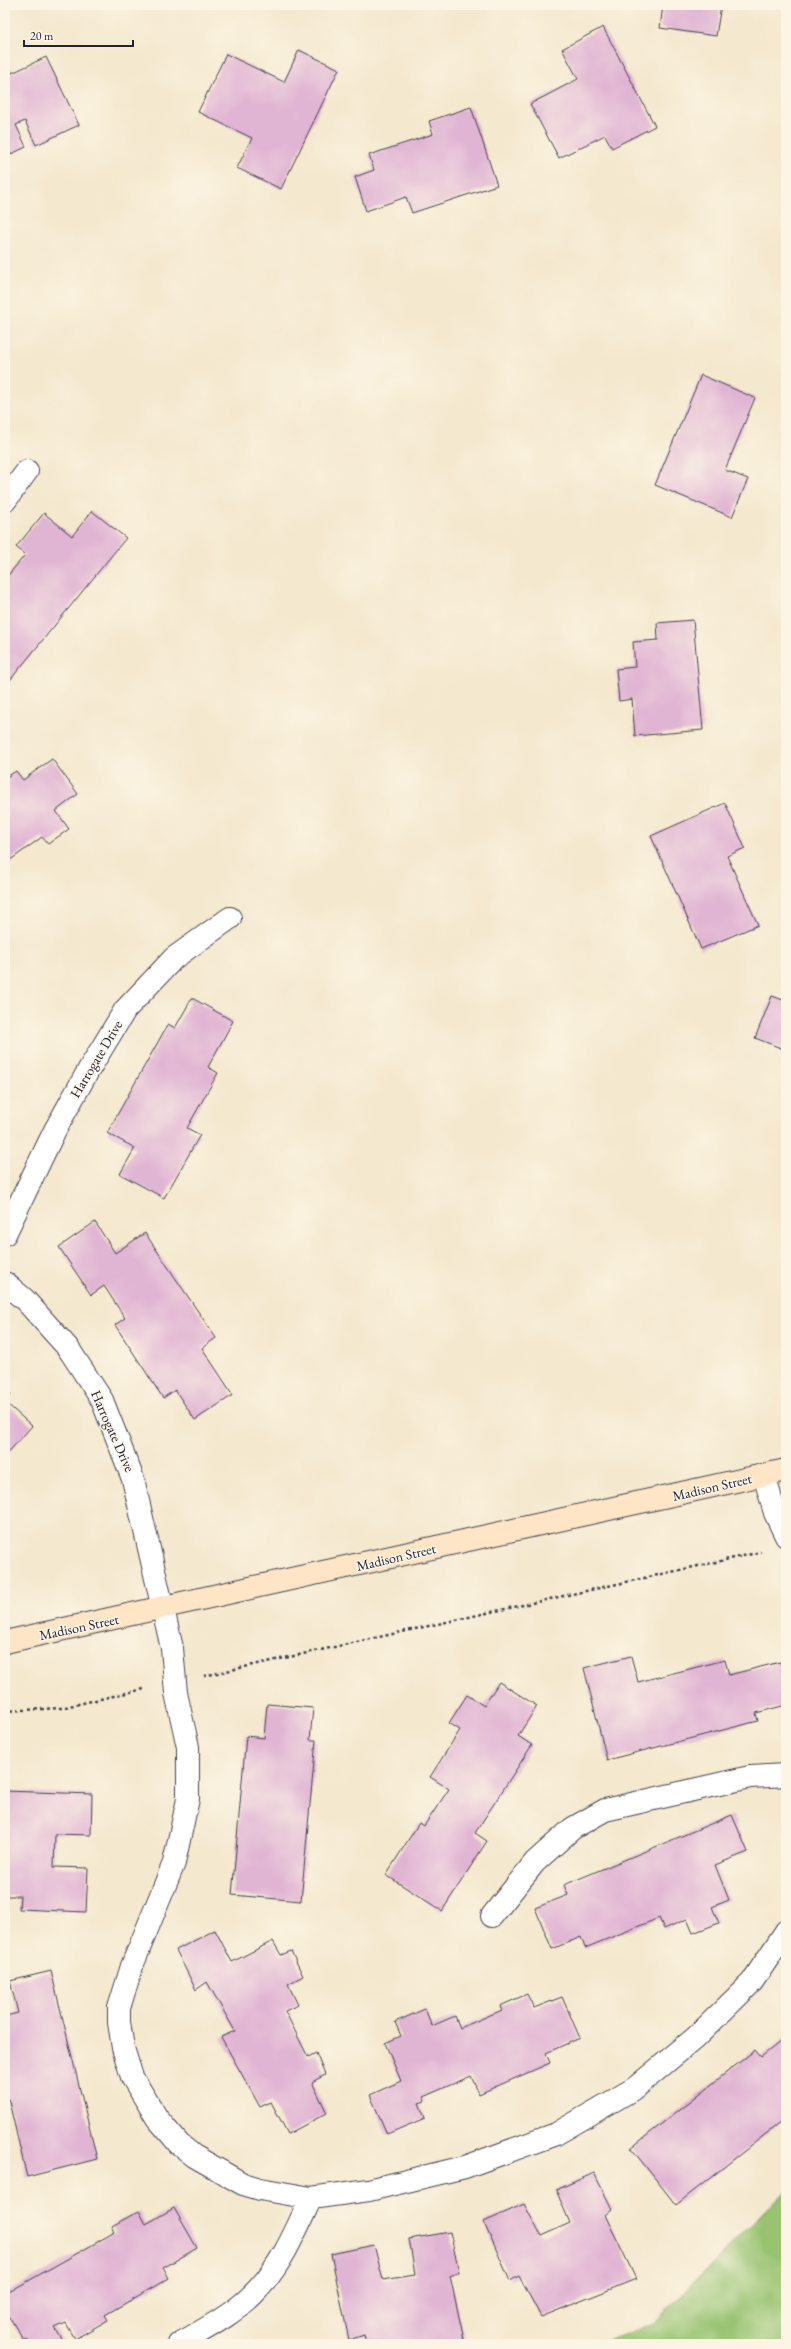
<svg xmlns="http://www.w3.org/2000/svg" width="791" height="2349" viewBox="0 0 791 2349" font-family="'EB Garamond',serif">
<style>
.green{fill:#98c371;stroke:#5d7256}
.building{fill:#e0b4d3}
.lines{fill:none;stroke-linecap:round;stroke-linejoin:round}
.street-casing{stroke:#424051;stroke-width:24}
.secondary-casing{stroke:#424051;stroke-width:24}
.path{stroke:#424051;stroke-width:2.5;stroke-dasharray:3 3;stroke-linecap:butt}
.street{stroke:#fff;stroke-width:22}
.secondary{stroke:#fde5c5;stroke-width:22}
.labels{text-anchor:middle;dominant-baseline:central;stroke-width:3;stroke-linejoin:round;paint-order:stroke}
.street-label{font-size:14px;fill:#22223b;stroke:#fcf5e5}
</style>
<rect width="100%" height="100%" fill="#fcf5e5"/>
<filter id="ink" filterUnits="userSpaceOnUse"><feTurbulence type="fractalNoise" baseFrequency=".025" numOctaves="2"/><feDisplacementMap in="SourceGraphic" scale="8" xChannelSelector="R" yChannelSelector="G"/><feConvolveMatrix kernelMatrix="1 2 1 2 8 2 1 2 1" color-interpolation-filters="sRGB"/></filter>
<filter id="wash" filterUnits="userSpaceOnUse"><feTurbulence type="fractalNoise" baseFrequency=".012" numOctaves="4" result="noise"/><feDisplacementMap in="SourceGraphic" scale="16" xChannelSelector="R" yChannelSelector="G"/><feGaussianBlur stdDeviation="0.9" result="paint"/><feColorMatrix in="noise" values="0 0 0 0 0 0 0 0 0 0 0 0 0 0 0 0 0 1.4 0 .05"/><feComposite in="paint" operator="in"/></filter>
<g filter="url(#wash)">
<rect width="100%" height="100%" fill="#f4e8ce"/>
<path class="green" d="M786,2190V2344H600L654,2323Z"/>
<g id="blocks">
<path class="building" d="M663,5H721L716,36L660,28Z
M603,27L655,126L612,148L605,135L559,158L530,104L578,79L562,49Z
M299,50L339,69L281,189L237,168L252,138L198,112L226,54L284,82Z
M46,57L79,125L36,145L25,121L16,125L26,147L5,157V58L12,73Z
M471,107L497,185L412,213L406,197L366,211L355,177L374,170L369,155L433,134L429,121Z
M701,375L755,398L725,470L748,479L732,517L655,485Z
M92,511L126,538L6,685L5,579L25,555L16,547L44,513L72,536Z
M693,620L703,730L635,736L632,699L619,701L616,669L635,667L633,642L658,640L657,623Z
M52,759L78,794L56,811L69,829L48,844L42,837L5,864V778L16,771L23,780Z
M725,803L745,848L727,856L758,925L701,949L651,836Z
M772,996L786,1001V1050L755,1038Z
M192,998L233,1021L208,1067L218,1073L187,1128L200,1135L164,1198L120,1174L135,1148L107,1133L168,1024L175,1028Z
M95,1222L115,1253L145,1233L216,1338L202,1348L233,1395L195,1420L175,1390L163,1398L115,1325L125,1318L104,1286L91,1295L59,1247Z
M5,1389L11,1394L5,1400Z
M5,1402L32,1426L5,1456Z
M631,1656L638,1682L725,1660L729,1675L780,1662L786,1686V1705L756,1713L758,1721L607,1760L584,1668Z
M499,1682L537,1706L518,1736L532,1745L475,1833L487,1841L442,1911L386,1875L419,1823L424,1826L449,1789L430,1777L460,1730L449,1723L467,1695L484,1706Z
M267,1704L313,1708L310,1740H316L301,1901L232,1895L246,1736L264,1738Z
M5,1791L92,1794L91,1835L55,1834L54,1867L88,1868L86,1912L19,1909L20,1896H5Z
M732,1815L748,1852L715,1865L729,1900L712,1907L719,1923L693,1933L687,1919L664,1929L659,1918L585,1948L581,1937L552,1949L535,1908L568,1895L564,1885Z
M215,1930L232,1962L273,1941L281,1955L291,1951L303,1976L288,1984L298,2005L285,2011L308,2057L316,2053L325,2075L312,2082L327,2113L288,2134L271,2102L260,2107L221,2037L235,2031L207,1982L196,1990L176,1950Z
M51,1971L97,2159L27,2177L5,2085V2016L18,2013L10,1981Z
M527,1994L534,2008L562,1997L580,2038L546,2053L550,2063L479,2094L471,2076L423,2097L425,2101L419,2103L425,2118L387,2134L370,2095L401,2081L385,2043L401,2036L395,2022L425,2009L432,2026L455,2016L460,2028L502,2010L500,2006Z
M786,2037V2118L676,2205L631,2148L755,2050L761,2057Z
M594,2173L612,2209L605,2215L636,2279L541,2317L519,2276L510,2281L484,2222L524,2204L541,2236L570,2223L556,2190Z
M174,2208L197,2248L163,2268L169,2278L105,2315L108,2320L75,2339L66,2323L55,2328L63,2341L58,2344H30L27,2339L24,2341L10,2318L5,2321V2290L7,2293L115,2232L112,2226L139,2211L146,2224Z
M450,2232L459,2272L450,2276L465,2344H366L364,2335L349,2340L331,2254L374,2245L383,2280L415,2275L409,2239Z"/>
</g>
</g>
<g filter="url(#ink)">
<use href="#blocks" fill-opacity="0" stroke="#424051" stroke-width="1"/>
<g class="lines">
<defs>
<path id="street" d="M5,501L27,471
M5,1234L55,1130L88,1071L125,1010L174,958L230,918
M5,1283L25,1300L68,1348L102,1400L133,1479L172,1648L176,1693L188,1747V1799L174,1863L132,1966L119,2008V2022L123,2048L132,2077L157,2118L179,2144L194,2156L243,2184L260,2189L311,2198L369,2190L465,2167L556,2134L635,2088L695,2038L752,1982L786,1931
M764,1475L775,1513L786,1536
M492,1916L535,1862L573,1828L605,1810L750,1777L786,1775
M179,2344C207,2328 238,2312 259,2288C283,2262 296,2230 311,2198"/>
<path id="secondary" d="M5,1642L786,1470"/>
</defs>
<use href="#street" class="street-casing"/>
<use href="#secondary" class="secondary-casing"/>
<path class="path" d="M204,1676L761,1552
M5,1711L61,1708L144,1689"/>
<use href="#street" class="street"/>
<use href="#secondary" class="secondary"/>
</g>
</g>
<g class="labels">
<g class="street-label">
<text transform="translate(96 1059) rotate(-59)">Harrogate Drive</text>
<text transform="translate(113 1431) rotate(66)">Harrogate Drive</text>
<text transform="translate(712 1487) rotate(-13)">Madison Street</text>
<text transform="translate(396 1557) rotate(-13)">Madison Street</text>
<text transform="translate(79 1627) rotate(-12)">Madison Street</text>
</g>
</g>
<rect width="791" height="2349" fill="none" stroke="#fcf5e5" stroke-width="20"/>
<path d="M24 40v6h109v-6" fill="none" stroke="#22223b" stroke-width="2"/>
<text x="30" y="40" font-size="12" fill="#22223b" stroke="#fcf5e5" stroke-width="3" paint-order="stroke">20 m</text>
</svg>
